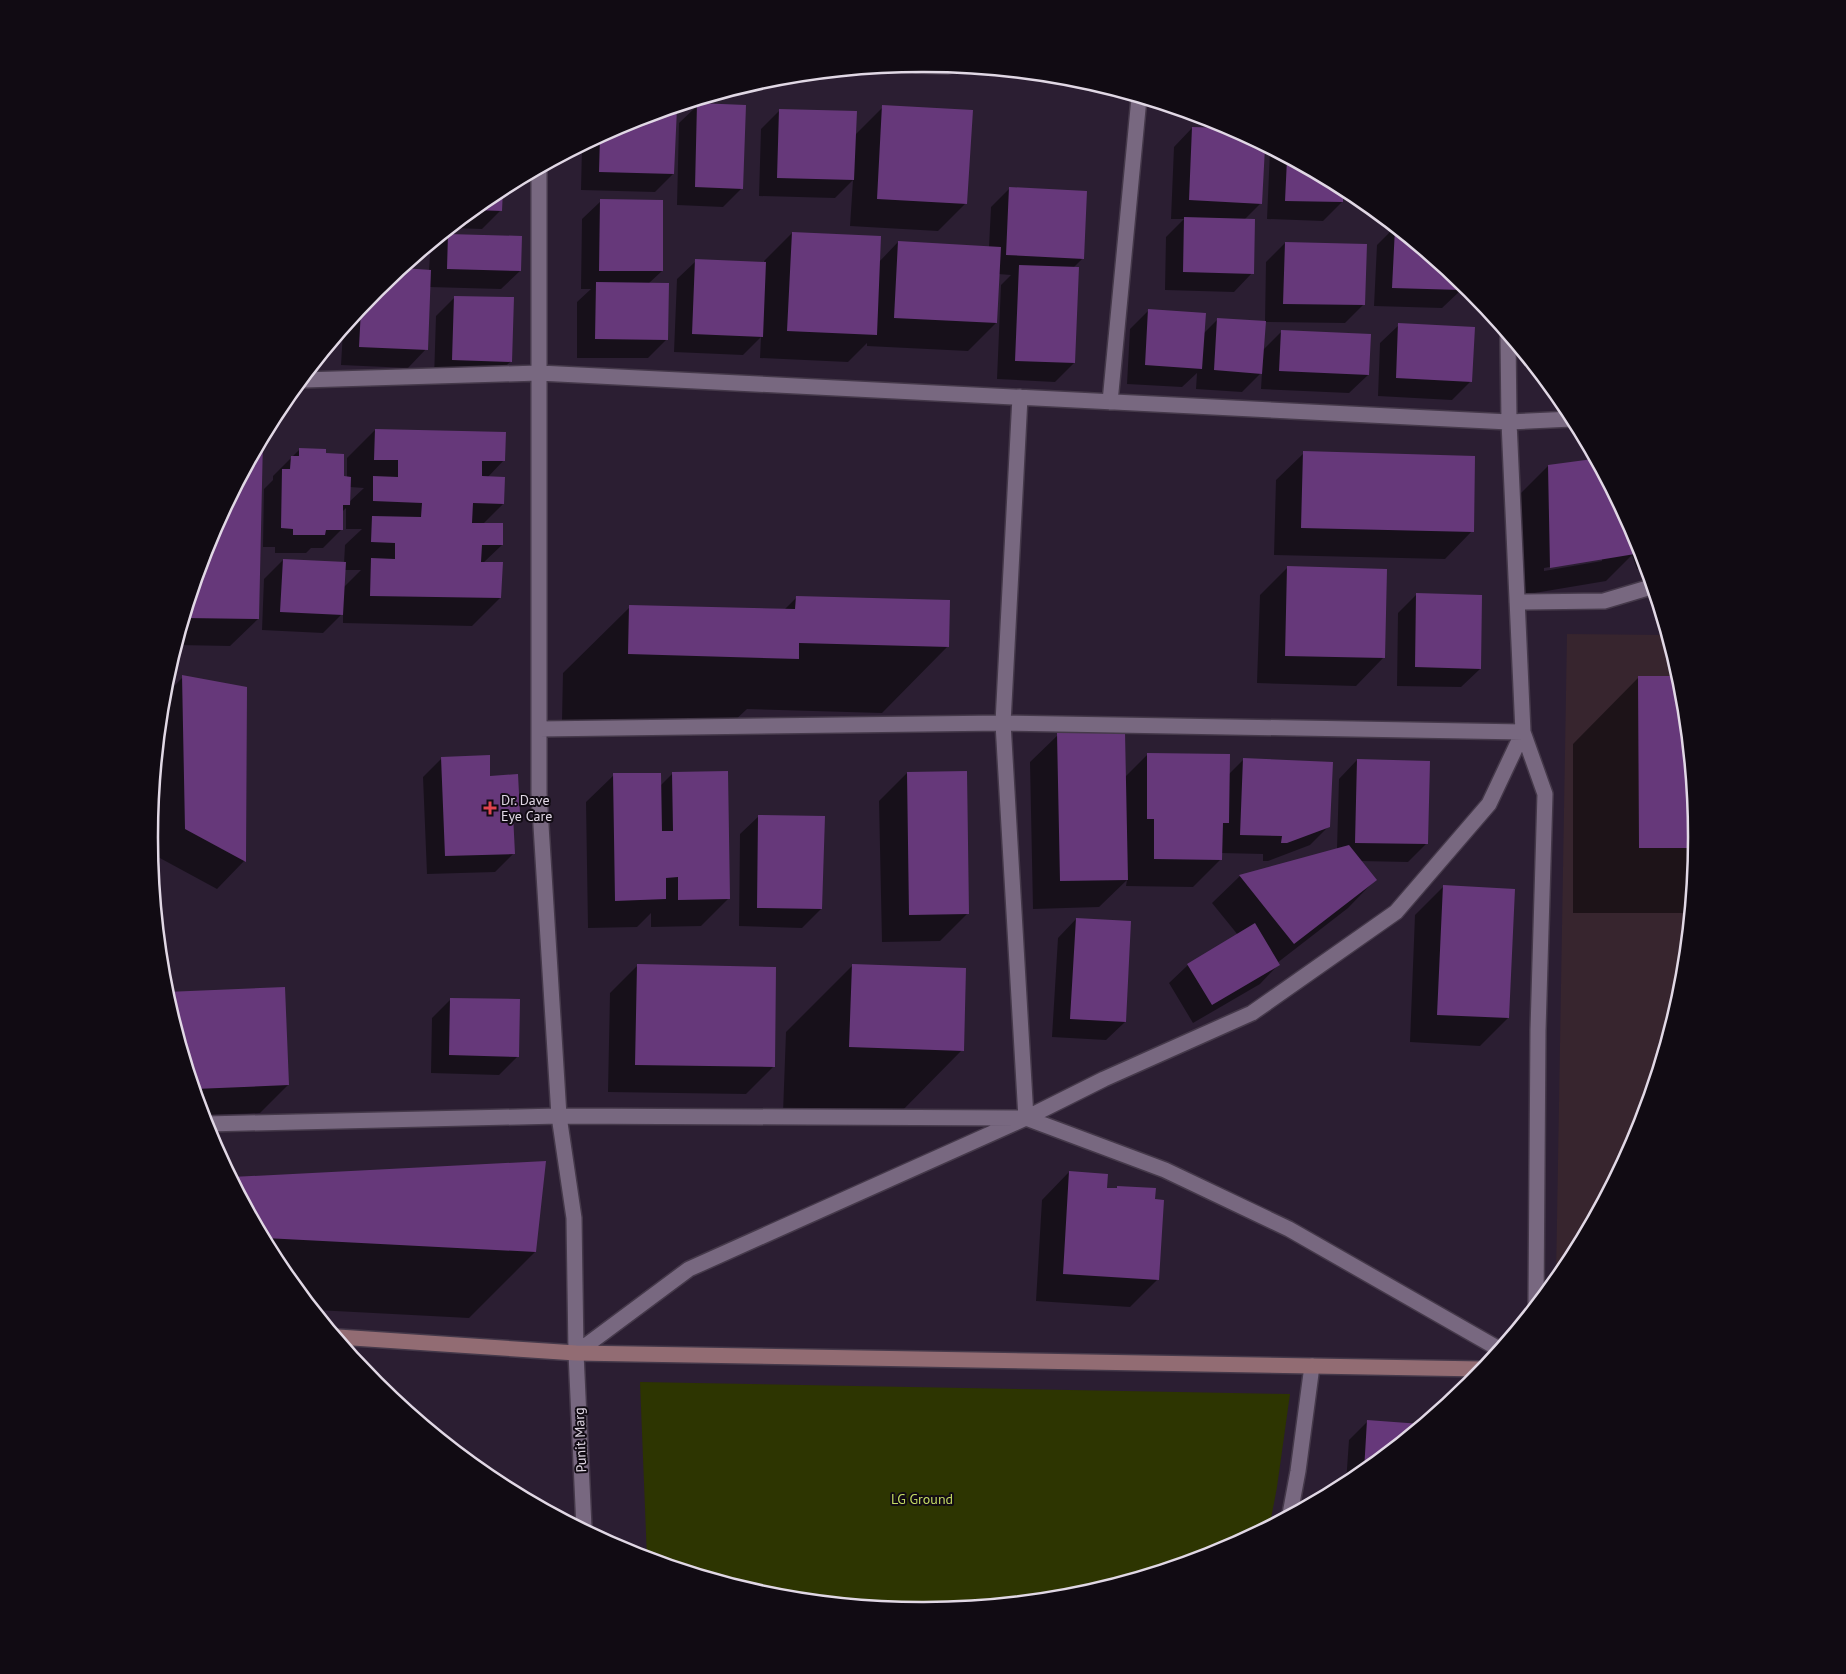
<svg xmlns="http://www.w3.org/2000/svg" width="1846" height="1674" viewBox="0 0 1846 1674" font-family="'PT Sans',sans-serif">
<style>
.medical{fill:#37252e}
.green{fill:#2d3501}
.shadow{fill:#0007;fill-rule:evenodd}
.building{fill:#66387a}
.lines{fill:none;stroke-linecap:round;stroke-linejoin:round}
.street-casing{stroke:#45394a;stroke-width:18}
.secondary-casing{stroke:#45394a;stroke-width:18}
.street{stroke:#786880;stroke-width:15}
.secondary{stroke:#926c73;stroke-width:15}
.health-dot{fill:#e0444e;stroke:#110b13;stroke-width:2}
.labels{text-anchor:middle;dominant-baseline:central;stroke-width:4;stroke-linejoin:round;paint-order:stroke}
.poi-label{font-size:14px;fill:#e1d8e5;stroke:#110b13;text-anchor:start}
.street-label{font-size:14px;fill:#e1d8e5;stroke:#110b13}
.park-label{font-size:14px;fill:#c4da64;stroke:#110b13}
.rim{fill:none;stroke:#e1d8e5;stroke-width:2.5}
</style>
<rect width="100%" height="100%" fill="#2b1e32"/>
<path class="medical" d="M1567,634L1666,635L1681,686L1696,837L1681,988L1637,1133L1566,1267L1556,1279Z"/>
<path class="green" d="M640,1382L1290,1394L1277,1487L1270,1524L1219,1551L1074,1595L923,1610L772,1595L647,1558Z"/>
<path class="shadow" d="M698,105L742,188L723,207L677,205L679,123Z
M883,107L966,203L938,231L850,226L853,180L835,198L759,196L761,129L780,110L855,135Z
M671,109H675L673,174L655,192L581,190L582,147L627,123Z
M1192,128L1261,203L1244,220L1252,273L1234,292L1165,290L1166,237L1184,219H1171L1174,147Z
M1270,150L1342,188V202L1323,221L1267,219Z
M1009,189L1083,258L1073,268L1074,363L1055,382L997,379L1001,285L1011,275L998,274L996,323L968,351L867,346V343L848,362L760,358L761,337L743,355L674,352L677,279L696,261L764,264V261L792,233L879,262L898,242L989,247L991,207Z
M502,190L501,210L482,229L452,228L494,194Z
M601,201L662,271L648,284L667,339L648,358H577V302L591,289H581L582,219Z
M1394,228L1461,283V290L1442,308L1374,306L1377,245Z
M448,235L520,271L501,289L429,287L426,349L408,368L341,365L343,331L376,290L429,271L430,254Z
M1285,243L1364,304L1345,323L1265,322L1266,262Z
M454,298L511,361L492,380L434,379L436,316Z
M1149,310L1204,333L1218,319L1263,350L1282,331L1368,375L1349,393L1261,389L1262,372L1242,392L1196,389L1197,373L1182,387L1127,384L1130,329Z
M1399,325L1471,381L1452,400L1378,396L1380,343Z
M375,430L504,460L487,478L503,504L483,524L502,545L483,563L500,598L472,626L343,623V613L323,633L262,630L264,579L283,560L344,564L345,545L362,529H346V508L342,512L341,530L323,548H311L306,553H275V547H263L264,489L273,480V476L300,449L324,454L343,477H347V458ZM350,487L364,488L349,502ZM344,570H361L343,588Z
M262,442L258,619L230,646L177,645L209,541Z
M1304,453L1472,531L1445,559L1274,555L1276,480Z
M1594,460L1637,541L1645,566L1637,569L1632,555L1606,581L1523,595L1520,494L1548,466ZM1602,558V561L1544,571V568Z
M1287,568L1383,658L1356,686L1257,683L1260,595Z
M1417,594L1480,669L1461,687L1397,686L1398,613Z
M796,598L948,646L882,713L747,709L731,724L562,720L563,673L630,607L784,610Z
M183,677L246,688L244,861L217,889L158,857L156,771L164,696Z
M1639,677H1679L1681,686L1696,837L1689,913H1573V744Z
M1058,735L1125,777L1148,754L1229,774L1244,759L1329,826L1310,845L1268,861H1263V854L1221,853V859L1193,887L1126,886L1127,880L1099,907L1033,909L1030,762Z
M442,758L489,777L518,813L512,818L514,853L495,872L427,874L423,777Z
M1357,760L1427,843L1408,862L1360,861L1375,880L1348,908L1277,963L1278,965L1260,984L1193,1023L1169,983L1188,965L1238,935L1212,903L1240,876L1337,849L1339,779Z
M907,773L968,913L940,941L882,942L879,801Z
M672,774L729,898L701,926L651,927V913L637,927L588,928L586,802L614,775L660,786Z
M759,816L821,909L802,928L739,926L740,834Z
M1443,887L1508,1018L1480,1046L1410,1042L1415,915Z
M1076,919L1125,1022L1106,1040L1052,1037L1058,938Z
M637,966L773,1067L746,1094L608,1092L610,993Z
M852,966L962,1050L896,1117L783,1113L786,1032Z
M284,988L288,1085L260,1113L203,1115L166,993Z
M451,999L518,1056L499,1075L431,1073L432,1018Z
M1668,1032L1662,1052V1038Z
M1069,1172L1106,1189H1115L1118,1187L1157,1280L1130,1307L1036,1301L1042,1200Z
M233,1178L535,1252L469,1318L316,1310L280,1266Z
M1368,1421L1420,1425L1352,1480L1346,1483L1349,1440Z"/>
<path class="building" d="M697,103L746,105L743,189L695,187Z
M882,105L973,110L967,204L877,199Z
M677,108L674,174L599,172L600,137L627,123Z
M779,109L857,111L854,180L777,178Z
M1192,127L1230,128L1265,147L1262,204L1189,200Z
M1287,159L1343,189V202L1285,201Z
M1009,187L1087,191L1084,259L1006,255Z
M503,189L502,211L474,210L494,194Z
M600,199L663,200V271H599Z
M1184,217L1255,219L1254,274L1183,272Z
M1395,228L1462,284V290L1392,288Z
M792,232L881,236L877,335L787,331Z
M448,234L522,236L521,271L447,269Z
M898,241L1001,247L997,323L894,318Z
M1285,242L1367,244L1365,305L1283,304Z
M695,259L766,262L763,337L692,334Z
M1019,265L1079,267L1075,363L1015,361Z
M403,268L431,270L428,350L359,347L361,309L376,290Z
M596,282L669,283L668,340L595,339Z
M454,296L514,297L512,362L452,360Z
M1148,309L1206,313L1202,369L1145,365Z
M1217,318L1266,321L1262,374L1214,370Z
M1398,323L1475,327L1472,382L1396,378Z
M1281,330L1371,334L1369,375L1279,371Z
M375,429L506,432L505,461H482V476L505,477L504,504L473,503L472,523H503V545H482L481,562H503L501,598L370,596L371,558L395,559V543L371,542L372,516L421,517L422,503L373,501V476L398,477V460H374Z
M263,440L259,619L185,618L209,541Z
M299,448L326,449V453L344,454V476L351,477L350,505H343V530H326L325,535H293V529L281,528L282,469H290L291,456H299Z
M1303,451L1475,456L1474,532L1301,528Z
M1593,459L1626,520L1635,554L1550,568L1548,465Z
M283,559L346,562L343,615L280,612Z
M1287,566L1387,569L1385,658L1285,656Z
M1416,593L1482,595L1481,669L1415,667Z
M796,596L950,600L949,647L799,643V659L628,654L629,605L795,609Z
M182,675L247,687L246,862L185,829Z
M1638,676H1678L1681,686L1696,837L1695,848H1639Z
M1125,732L1128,880L1060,881L1057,733Z
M1147,753L1230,754L1229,823H1223L1222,860L1154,859V819H1147Z
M490,755V776L518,774L520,813L513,814L515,854L445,856L441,757Z
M1243,758L1333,762L1330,827L1287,843H1281L1282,836L1240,835Z
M1357,759L1430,761L1428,844L1355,843Z
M728,771L730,899L678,900V877L666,878V899L615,901L613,773H661L662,831H673L672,772Z
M967,771L969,914L909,915L907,772Z
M758,815L825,816L822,909L757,908Z
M1349,845L1377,880L1294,944L1239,875Z
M1443,885L1515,889L1509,1018L1437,1015Z
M1076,918L1131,921L1126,1022L1070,1019Z
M1255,923L1280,965L1212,1005L1187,964Z
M637,964L776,967L775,1067L635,1065Z
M852,964L966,968L964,1051L849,1047Z
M285,987L289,1085L195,1089L166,992Z
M450,998L520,999L519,1057L449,1055Z
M546,1161L536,1252L265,1238L232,1177Z
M1069,1171L1108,1174L1107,1188H1117V1186L1156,1188L1155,1199L1164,1200L1159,1280L1063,1274Z
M1367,1420L1421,1424L1364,1471Z"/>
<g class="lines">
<defs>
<path id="street" d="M916,65L948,66
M539,170V793L559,1116L574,1218L576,1353L584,1528
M303,380L539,373L1509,422L1572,419
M1020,397L1003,723L1026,1118
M1110,402L1139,98
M1517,602L1604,601L1651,587
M539,729L1003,723L1523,732L1545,794L1538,1030L1536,1303
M206,1124L559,1116L1026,1118L1104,1079L1252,1013L1396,912L1489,804L1523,732L1509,422L1508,337
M576,1353L689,1269L1026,1118L1165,1170L1289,1229L1499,1349
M1290,1514L1298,1471L1312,1366"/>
<path id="secondary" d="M338,1337L576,1353L1482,1369"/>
</defs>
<use href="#street" class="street-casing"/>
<use href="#secondary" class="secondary-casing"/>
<use href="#street" class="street"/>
<use href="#secondary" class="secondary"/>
</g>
<path class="health-dot" d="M487.5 800.5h5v5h5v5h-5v5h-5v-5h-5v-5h5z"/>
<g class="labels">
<g class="poi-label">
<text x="501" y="800">Dr. Dave<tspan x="501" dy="16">Eye Care</tspan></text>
</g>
<g class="street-label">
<text transform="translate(580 1440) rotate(-92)">Punit Marg</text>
</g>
<g class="park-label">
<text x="922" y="1499">LG Ground</text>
</g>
</g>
<path d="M0 0H1846V1674H0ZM922 72H924A764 764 0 0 1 1688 836V838A764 764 0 0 1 924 1602H922A764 764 0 0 1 158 838V836A764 764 0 0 1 922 72Z" fill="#110b13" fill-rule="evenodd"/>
<path class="rim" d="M922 72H924A764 764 0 0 1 1688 836V838A764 764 0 0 1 924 1602H922A764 764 0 0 1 158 838V836A764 764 0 0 1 922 72Z"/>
</svg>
